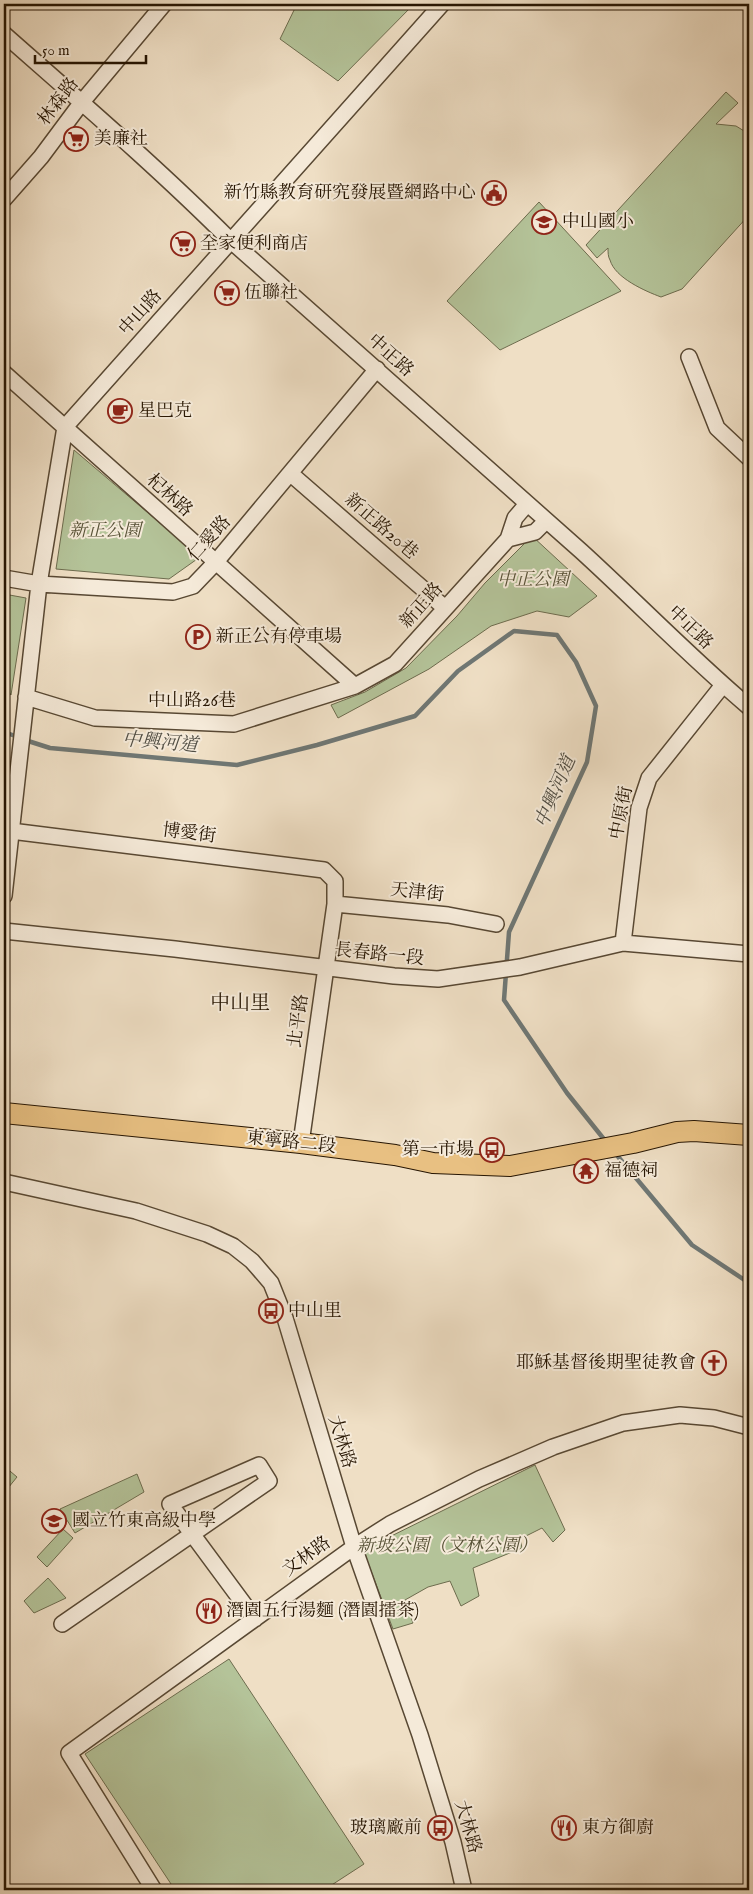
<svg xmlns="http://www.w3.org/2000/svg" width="753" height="1894" viewBox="0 0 753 1894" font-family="'IM FELL English','Noto Serif TC',serif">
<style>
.green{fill:#b4c399;stroke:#6d6c4e}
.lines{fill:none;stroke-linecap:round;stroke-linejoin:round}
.stream{stroke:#6f7774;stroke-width:4.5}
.minor-casing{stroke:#584833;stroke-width:18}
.major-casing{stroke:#261502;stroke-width:22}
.minor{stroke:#f5ead9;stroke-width:15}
.major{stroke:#e8c082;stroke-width:20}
.labels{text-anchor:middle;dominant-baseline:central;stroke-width:4;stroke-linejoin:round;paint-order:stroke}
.street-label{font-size:18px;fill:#261502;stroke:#f5ead9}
.poi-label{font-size:18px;fill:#261502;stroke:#f5ead9;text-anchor:start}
.park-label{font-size:18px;font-style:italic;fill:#585237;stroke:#f5ead9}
.water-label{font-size:19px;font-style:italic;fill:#514e44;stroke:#f5ead9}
.quarter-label{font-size:20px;fill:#261502;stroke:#f5ead9}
</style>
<rect width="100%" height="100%" fill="#efdfc5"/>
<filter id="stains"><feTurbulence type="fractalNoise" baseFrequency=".004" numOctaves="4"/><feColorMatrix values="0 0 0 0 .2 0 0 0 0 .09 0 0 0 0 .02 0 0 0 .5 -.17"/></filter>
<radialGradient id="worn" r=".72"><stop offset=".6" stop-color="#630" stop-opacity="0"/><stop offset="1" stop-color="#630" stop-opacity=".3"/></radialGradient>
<path class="green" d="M297,4H414L338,81L280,39Z
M726,92L738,103L716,124L736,126L749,134V215L682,289L661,297C645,291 615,278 610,260C608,257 608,252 608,248L597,258L586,245Z
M539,202L621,291L500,350L447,301Z
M74,450L200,557L169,579L56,569Z
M532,536L597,596L569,617L537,611L491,626L429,669L338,718L331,705L365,692L406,668L457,616L485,583Z
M4,594L26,598L11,695L4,684Z
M535,1465L565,1530L553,1542L542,1528L520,1539L522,1548L473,1568L479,1596L461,1606L450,1581L428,1587L405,1600L413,1623L393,1629L363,1550Z
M4,1466L17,1477L4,1493Z
M137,1474L144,1492L75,1533L60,1509Z
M63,1529L73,1538L47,1567L37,1557Z
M48,1578L66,1598L34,1613L24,1601Z
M229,1659L364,1864L324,1890H175L85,1754Z"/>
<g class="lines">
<path class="stream" d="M4,732L18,737
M25,740L50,748L237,765L317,745L415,716L458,671L514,631L557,635L576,662L596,706L587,762L509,932L504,1000L567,1093L607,1143
M615,1153L692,1245L749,1283"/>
<defs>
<path id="minor" d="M4,34C81,102 158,168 230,240L581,551C638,603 691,658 749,707
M4,199L41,157L82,102L164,4
M689,357L717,428L749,458
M4,373L355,686
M291,474L445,608
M508,539L535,532L546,521
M4,578L39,584L173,592L193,586L215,563L377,369
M26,697L95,718L234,724L355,686L395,664L508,539L515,518L527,504
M11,831L324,870L335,881V904L301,1143
M4,896L39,584L65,427L442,4
M335,904L448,915L496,924
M4,931L175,949L394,976L438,979L520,967L623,943L749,954
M623,943L639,808L649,778L723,685
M4,1182L136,1211L207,1234L233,1246L252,1261L271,1283L285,1318L354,1547L420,1735L453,1842L464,1890
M62,1624L269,1481L259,1465L170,1504L255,1619
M154,1890L69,1753L354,1547L390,1524L479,1479L553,1447L623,1423L680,1415L714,1418L749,1427"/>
<path id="major" d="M4,1113L301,1143L395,1155L433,1163L510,1166L633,1143L677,1132L694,1131L749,1135"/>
</defs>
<use href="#minor" class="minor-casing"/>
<use href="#major" class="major-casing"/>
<use href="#minor" class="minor"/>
<use href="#major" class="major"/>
</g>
<defs>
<symbol id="supermarket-ring" viewBox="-11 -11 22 22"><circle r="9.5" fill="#f5ead9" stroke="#8f2418" stroke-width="1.5"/><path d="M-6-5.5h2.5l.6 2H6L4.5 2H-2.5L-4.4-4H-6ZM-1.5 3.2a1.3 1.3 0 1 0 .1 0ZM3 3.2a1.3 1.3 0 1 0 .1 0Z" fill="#8f2418"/></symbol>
<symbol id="civic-ring" viewBox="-11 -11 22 22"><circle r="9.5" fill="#f5ead9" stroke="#8f2418" stroke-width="1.5"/><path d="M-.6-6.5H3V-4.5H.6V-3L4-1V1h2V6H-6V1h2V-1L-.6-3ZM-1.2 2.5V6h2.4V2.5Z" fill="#8f2418"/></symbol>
<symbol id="school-ring" viewBox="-11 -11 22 22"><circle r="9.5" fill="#f5ead9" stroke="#8f2418" stroke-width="1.5"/><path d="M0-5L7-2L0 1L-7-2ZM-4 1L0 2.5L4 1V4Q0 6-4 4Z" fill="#8f2418"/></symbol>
<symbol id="cafe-ring" viewBox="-11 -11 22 22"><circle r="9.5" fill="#f5ead9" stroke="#8f2418" stroke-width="1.5"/><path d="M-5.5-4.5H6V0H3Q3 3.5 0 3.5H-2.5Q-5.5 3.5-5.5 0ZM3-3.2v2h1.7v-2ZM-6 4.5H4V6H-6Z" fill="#8f2418"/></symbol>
<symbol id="parking-ring" viewBox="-11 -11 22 22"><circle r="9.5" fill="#f5ead9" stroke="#8f2418" stroke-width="1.5"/><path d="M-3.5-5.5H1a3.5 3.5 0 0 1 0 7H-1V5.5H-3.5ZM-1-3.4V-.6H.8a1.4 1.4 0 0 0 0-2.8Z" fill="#8f2418"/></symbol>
<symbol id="bus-ring" viewBox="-11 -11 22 22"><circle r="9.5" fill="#f5ead9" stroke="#8f2418" stroke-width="1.5"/><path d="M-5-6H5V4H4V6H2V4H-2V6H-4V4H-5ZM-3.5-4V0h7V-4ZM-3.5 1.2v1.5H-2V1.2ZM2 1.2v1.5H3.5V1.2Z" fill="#8f2418"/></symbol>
<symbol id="temple-ring" viewBox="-11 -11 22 22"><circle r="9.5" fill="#f5ead9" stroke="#8f2418" stroke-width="1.5"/><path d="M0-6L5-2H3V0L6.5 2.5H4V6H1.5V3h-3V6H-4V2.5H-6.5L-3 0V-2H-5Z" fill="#8f2418"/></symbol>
<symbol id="church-ring" viewBox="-11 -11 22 22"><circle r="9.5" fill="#f5ead9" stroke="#8f2418" stroke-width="1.5"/><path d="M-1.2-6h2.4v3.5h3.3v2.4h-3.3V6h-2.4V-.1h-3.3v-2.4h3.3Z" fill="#8f2418"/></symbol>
<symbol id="restaurant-ring" viewBox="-11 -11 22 22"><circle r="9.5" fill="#f5ead9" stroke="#8f2418" stroke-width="1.5"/><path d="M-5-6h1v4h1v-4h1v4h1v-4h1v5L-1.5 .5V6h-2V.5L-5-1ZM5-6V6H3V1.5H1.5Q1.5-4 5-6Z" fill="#8f2418"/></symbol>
</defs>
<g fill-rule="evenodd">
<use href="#supermarket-ring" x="62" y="125" width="28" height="28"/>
<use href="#civic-ring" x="480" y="179" width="28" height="28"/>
<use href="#school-ring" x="530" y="208" width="28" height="28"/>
<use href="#supermarket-ring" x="169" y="230" width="28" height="28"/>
<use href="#supermarket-ring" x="213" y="279" width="28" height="28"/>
<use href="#cafe-ring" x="106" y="397" width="28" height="28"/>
<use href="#parking-ring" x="184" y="623" width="28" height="28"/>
<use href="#bus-ring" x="478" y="1136" width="28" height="28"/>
<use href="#temple-ring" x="572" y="1157" width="28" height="28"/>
<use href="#bus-ring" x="257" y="1297" width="28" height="28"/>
<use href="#church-ring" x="700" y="1349" width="28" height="28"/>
<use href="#school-ring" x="40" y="1507" width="28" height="28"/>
<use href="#restaurant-ring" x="195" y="1597" width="28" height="28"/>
<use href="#bus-ring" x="426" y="1814" width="28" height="28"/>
<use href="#restaurant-ring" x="550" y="1814" width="28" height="28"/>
</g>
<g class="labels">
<g class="street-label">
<text transform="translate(59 102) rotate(-53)">林森路</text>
<text transform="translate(141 313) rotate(-48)">中山路</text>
<text transform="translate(390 356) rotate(42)">中正路</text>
<text transform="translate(169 496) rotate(42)">杞林路</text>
<text transform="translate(381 527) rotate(41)">新正路20巷</text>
<text transform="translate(210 539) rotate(-48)">仁愛路</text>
<text transform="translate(422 606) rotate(-48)">新正路</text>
<text transform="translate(690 628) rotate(44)">中正路</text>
<text x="192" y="701">中山路26巷</text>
<text transform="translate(622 813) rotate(-79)">中原街</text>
<text transform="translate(189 834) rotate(7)">博愛街</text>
<text transform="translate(417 893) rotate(6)">天津街</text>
<text transform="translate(379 955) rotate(6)">長春路一段</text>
<text transform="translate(299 1021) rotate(-82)">北平路</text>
<text transform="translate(291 1143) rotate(6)">東寧路二段</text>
<text transform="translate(341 1442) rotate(73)">大林路</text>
<text transform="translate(307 1557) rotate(-36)">文林路</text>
<text transform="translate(467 1827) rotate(74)">大林路</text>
</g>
<g class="poi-label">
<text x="94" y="139">美廉社</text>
<text x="476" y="193" text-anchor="end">新竹縣教育研究發展暨網路中心</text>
<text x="562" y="222">中山國小</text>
<text x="200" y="244">全家便利商店</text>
<text x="244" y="293">伍聯社</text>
<text x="138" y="411">星巴克</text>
<text x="216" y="637">新正公有停車場</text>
<text x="474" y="1150" text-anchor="end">第一市場</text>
<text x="604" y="1171">福德祠</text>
<text x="288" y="1311">中山里</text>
<text x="696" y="1363" text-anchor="end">耶穌基督後期聖徒教會</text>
<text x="72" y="1521">國立竹東高級中學</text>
<text x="226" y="1611">潛園五行湯麵 (潛園擂茶)</text>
<text x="422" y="1828" text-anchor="end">玻璃廠前</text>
<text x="582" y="1828">東方御廚</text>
</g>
<g class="park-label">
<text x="105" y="531">新正公園</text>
<text x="533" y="580">中正公園</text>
<text x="447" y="1546">新坡公園（文林公園）</text>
</g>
<g class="water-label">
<text transform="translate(160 743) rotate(5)">中興河道</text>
<text transform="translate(556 792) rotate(-67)">中興河道</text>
</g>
<g class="quarter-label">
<text x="240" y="1003">中山里</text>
</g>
</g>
<rect width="753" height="1894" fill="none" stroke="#efdfc5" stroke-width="20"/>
<rect x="5" y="5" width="743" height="1884" fill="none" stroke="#261502" stroke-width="2.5"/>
<rect x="10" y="10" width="733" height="1874" fill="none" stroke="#261502"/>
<path d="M35 55v8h111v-8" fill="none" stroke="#261502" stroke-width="2.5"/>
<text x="42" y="55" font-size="15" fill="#261502" stroke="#f5ead9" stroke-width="4" paint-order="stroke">50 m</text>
<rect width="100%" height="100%" filter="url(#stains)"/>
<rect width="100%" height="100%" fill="url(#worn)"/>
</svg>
